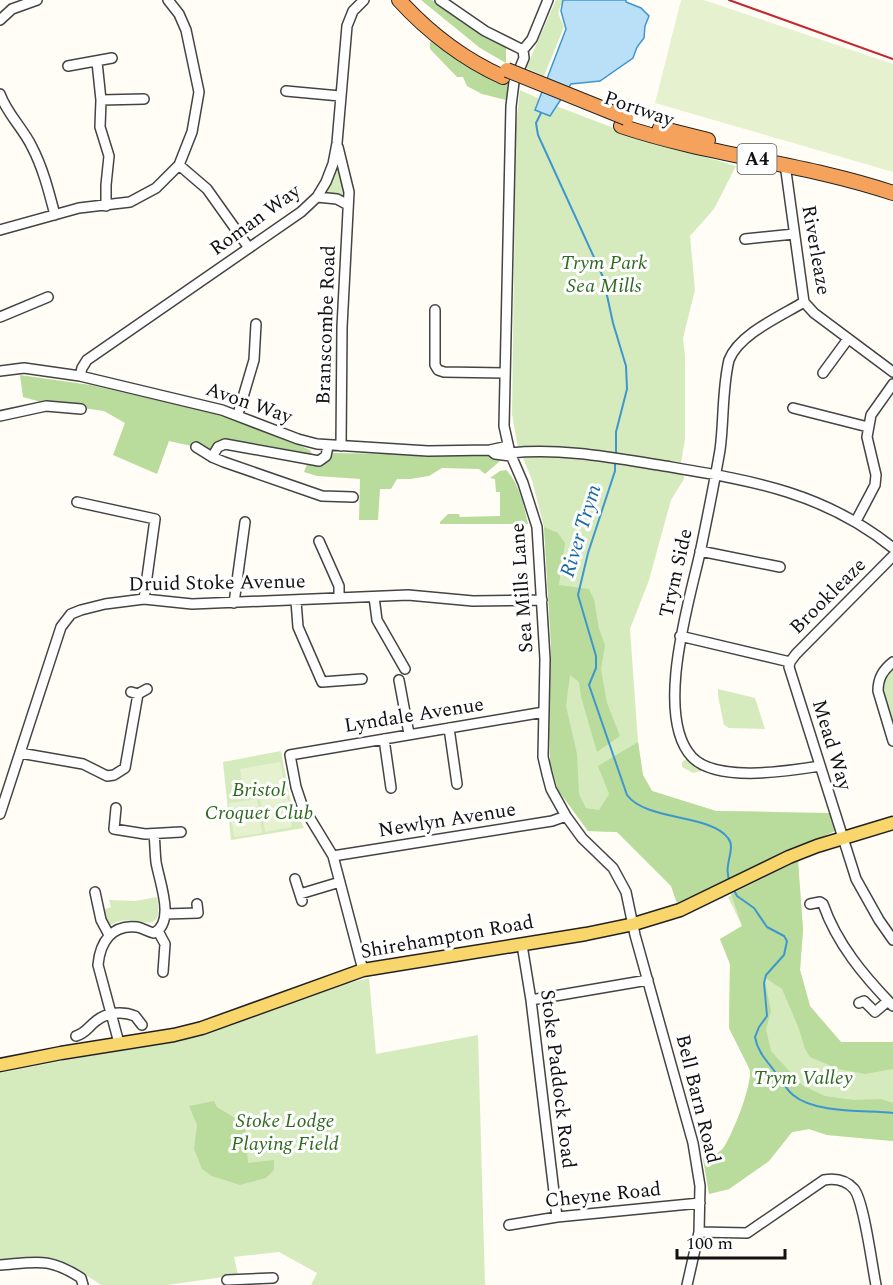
<svg xmlns="http://www.w3.org/2000/svg" width="893" height="1285" viewBox="0 0 893 1285" font-family="Spectral,serif">
<style>
.green{fill:#d5ebbd}
.forest{fill:#b9dc9c}
.pitch{fill:#e6f2cf}
.water{fill:#b9e0f7;stroke:#3f96cf;stroke-width:1.5}
.lines{fill:none;stroke-linecap:round;stroke-linejoin:round}
.stream{stroke:#3f96cf;stroke-width:2}
.minor-casing{stroke:#444;stroke-width:12}
.major-casing{stroke:#222;stroke-width:15}
.highway-casing{stroke:#222;stroke-width:16}
.minor{stroke:#fff;stroke-width:9}
.major{stroke:#f9d66b;stroke-width:12}
.highway{stroke:#f5a25d;stroke-width:14}
.rail{stroke:#c4262e;stroke-width:2}
.highway-bridge-casing{stroke:#222;stroke-width:16;stroke-linecap:butt}
.highway-bridge{stroke:#f5a25d;stroke-width:14}
.labels{text-anchor:middle;dominant-baseline:central;stroke-width:6;stroke-linejoin:round;paint-order:stroke}
.shield{fill:#fff;stroke:#585858;stroke-width:1.5}
.shield-label{font-size:18px;font-weight:bold;fill:#111}
.street-label{font-size:20px;fill:#111;stroke:#fff}
.park-label{font-size:20px;font-style:italic;fill:#2f6b1f;stroke:#fff}
.water-label{font-size:21px;font-style:italic;fill:#1768a6;stroke:#fff}
</style>
<rect width="100%" height="100%" fill="#fffdf5"/>
<path class="green" d="M556,0H626V2L641,8L649,16L645,26L644,38L637,47L633,58L600,81L571,84L556,106L640,138L736,166L714,209L690,236L695,290L683,338L685,356V439L681,463L684,479L671,500L649,580L630,629L638,742L643,775L652,791L716,811L776,812L796,815L835,831L752,867L731,881L677,903L671,886L617,832L588,831L558,790L550,762L549,713L551,645L544,527L532,480L517,443L512,414L516,126L520,90L540,99L566,29L561,11L562,2L558,13L564,27L544,76L526,68Z
M337,161L345,191L341,197L326,193L334,174Z
M893,666V727C885,701 874,689 893,666Z
M718,689L755,698L765,729L729,728L724,725L718,696Z
M281,751L290,799L304,828L231,840L223,762Z
M688,758L702,769L701,771L693,773L682,767V762Z
M798,861L803,930L800,970L810,1006L829,1030L841,1042H893V1141L827,1135L809,1129L792,1132L769,1161L729,1189L709,1194L703,1158C711,1156 719,1154 724,1147C734,1133 752,1086 750,1070L729,1028L730,964L720,939L742,926L728,897Z
M157,897C165,939 138,915 117,922C114,923 112,925 109,926L106,922L102,910L111,907L109,900L135,901Z
M369,978L376,1054L478,1035L485,1285H311L317,1273L279,1252L234,1257L238,1275L167,1285H101L71,1265L51,1258L0,1262V1073L66,1060L177,1042L337,986Z"/>
<path class="forest" d="M421,0H432L483,34L506,45V63L480,48Z
M432,38L508,84L510,88L506,100L482,94L467,86L463,77H457L430,49V43Z
M20,375L91,385L229,417L259,427L310,450L312,454L309,458L221,441L210,450L169,441L157,474L113,455L125,423L104,411L41,402L23,397Z
M331,453L485,455L500,461L485,474L479,469L442,468L429,476L410,479H397L391,489H380L378,520H359L360,479L317,476L304,472L307,464H319Z
M506,470C519,482 524,507 528,524H440V522L448,514H459L460,517L500,516V492H496L495,479L490,478L500,471Z
M544,527L558,533L565,543L559,585L589,589L594,599L599,629L605,645L601,669L607,703L620,736L597,752L581,697L579,682L570,675L566,706L577,754L579,794L586,808L599,810L609,794L598,766L638,742L643,775L652,791L716,811L830,813L835,831L752,867L731,881L677,903L671,886L617,832L588,831L558,790L550,762L549,713L551,645Z
M798,861L803,930L800,970L810,1006L841,1042H893V1069L865,1074L838,1069L810,1057L805,1049L799,1029L782,989L764,977L771,1011L766,1029L771,1051L802,1085L825,1096L854,1100L881,1099L893,1103V1141L827,1135L809,1129L792,1132L769,1161L729,1189L709,1194L703,1158C711,1156 719,1154 724,1147C733,1133 752,1086 750,1070L729,1028L730,964L720,939L742,926L731,894Z
M214,1101L217,1107L245,1124L248,1163L274,1160V1170L266,1178L240,1185L212,1176L202,1169L194,1149L197,1125L189,1106Z"/>
<path class="pitch" d="M681,0H704L893,64V172L655,103Z
M280,762L286,791L245,798L240,769Z
M287,794L292,827L265,832L260,798Z
M257,799L262,833L234,837L229,803Z"/>
<path class="water" d="M563,0H626V2L641,8L649,16L645,26L644,38L637,47L633,58L600,81L571,84L550,116L535,110L566,29L561,11Z"/>
<g class="lines">
<path class="stream" d="M541,113L536,123L538,135L603,277L613,323L626,366L627,389L616,432V456
M615,462V471L588,553L578,595L596,656V668L589,685L627,795C646,821 710,814 728,838C737,849 722,865 730,882
M734,890L737,896L754,908L767,927L784,936L787,941L784,955L766,975L764,983L767,1016L759,1027L755,1037C757,1050 765,1059 773,1069C779,1077 785,1088 793,1095C816,1114 865,1110 893,1113"/>
<defs>
<path id="minor" d="M440,0L485,31L523,50
M548,0L532,39L523,50L524,58L514,82L511,106L504,426L510,453L523,483L537,527L545,659L543,757L547,774L551,789L566,816L582,838L613,868L626,892L635,935L693,1143L700,1186L699,1232L687,1285
M0,20L12,9L37,0
M97,62L101,100L100,127L109,156L106,185V206
M68,66L112,58
M286,91L340,96
M0,94C7,114 23,128 32,147C43,168 49,192 55,215
M101,100L144,99
M338,147L349,192L342,327L341,446
M785,164L804,302L814,313L893,372
M179,165L207,189L249,248
M317,197L337,199L348,205
M0,230L79,208L130,202L156,188L179,165L192,132L199,92L186,30L179,14L168,0
M745,239L794,234
M804,302C781,316 739,334 729,360C722,389 724,421 720,450C714,485 707,519 700,553C689,602 654,716 692,757C717,783 788,771 820,766
M435,310V365L438,370L444,372L504,373
M0,317L48,297
M0,371L24,368L80,376L222,410L298,439L317,444L428,451L490,450L508,446
M823,373L848,339
M80,376L82,368L87,360L301,212L317,197L326,182L333,164L337,143L347,26L353,11L364,0
M793,408L868,427
M238,414L254,360L256,324
M0,416L46,406L81,409
M196,447L212,457L224,462L322,496L353,497
M490,450L495,454L511,456
M510,453C561,448 609,457 659,465C747,480 821,490 893,548
M212,457L218,447L225,444L319,461L326,456L328,446
M77,502L155,519L144,599
M856,521L875,485L876,475L867,437L871,415L893,384
M319,541L339,586V598
M700,551L780,567
M374,597L377,620L405,669
M296,601L298,627L322,682L362,679
M234,603L245,522
M680,636L790,662
M790,662L789,667L856,879L879,920L893,940
M790,662L796,654L893,556
M893,662C883,670 878,678 878,691L893,741
M399,680L409,734
M131,692L138,694L147,689
M449,728L457,784
M384,739L391,788
M20,753L83,764L107,776L114,775L125,768L138,694
M116,808L114,829L145,834L181,832
M0,814L61,627L71,614L81,610L105,604L144,599L192,604L408,595L473,601L542,600
M333,856L552,821L566,816
M295,879L302,901
M95,892L101,920L109,935
M300,894L340,882
M810,904L820,902L823,904C837,944 864,976 893,1006
M165,914L198,913L197,904
M158,931L165,944L163,972
M522,945L531,1000L557,1217
M363,970L333,856L302,805L296,787L290,755L544,712
M531,1000L648,980
M859,1003L864,1001L875,1012L888,1001
M76,1036C86,1033 88,1027 96,1021C107,1012 123,1011 135,1016L142,1025
M119,1043L98,965C100,942 112,924 137,927C143,928 148,932 154,933C176,922 159,881 156,862C155,853 155,843 154,834
M509,1225L557,1217L700,1203
M699,1232L747,1233L824,1180C835,1178 846,1180 854,1189C864,1201 872,1266 876,1285
M0,1265C37,1262 49,1257 81,1278L83,1285
M227,1280L273,1278"/>
<path id="major" d="M0,1065L61,1053L174,1035L202,1028L363,970L586,934L634,924L680,910L789,857L817,846L893,823"/>
<path id="highway" d="M399,0C428,32 465,60 503,77
M621,126C710,156 804,163 893,193
M660,128L708,140"/>
</defs>
<use href="#minor" class="minor-casing"/>
<use href="#major" class="major-casing"/>
<use href="#highway" class="highway-casing"/>
<use href="#minor" class="minor"/>
<use href="#major" class="major"/>
<use href="#highway" class="highway"/>
<path class="rail" d="M729,0L893,59"/>
<defs>
<path id="highway-bridge" d="M507,70L626,118"/>
</defs>
<use href="#highway-bridge" class="highway-bridge-casing"/>
<use href="#highway-bridge" class="highway-bridge"/>
</g>
<g class="labels">
<rect class="shield" x="737.5" y="144" width="39" height="30" rx="4.5"/>
<g class="shield-label">
<text x="757" y="159">A4</text>
</g>
<g class="street-label">
<text transform="translate(639 109) rotate(19)">Portway</text>
<text transform="translate(255 220) rotate(-36)">Roman Way</text>
<text transform="translate(816 250) rotate(80)">Riverleaze</text>
<text transform="translate(326 325) rotate(-88)">Branscombe Road</text>
<text transform="translate(249 403) rotate(19)">Avon Way</text>
<text transform="translate(676 573) rotate(-77)">Trym Side</text>
<text transform="translate(217 583) rotate(-1)">Druid Stoke Avenue</text>
<text transform="translate(522 588) rotate(-94)">Sea Mills Lane</text>
<text transform="translate(828 596) rotate(-45)">Brookleaze</text>
<text transform="translate(414 715) rotate(-9)">Lyndale Avenue</text>
<text transform="translate(832 745) rotate(73)">Mead Way</text>
<text transform="translate(447 820) rotate(-9)">Newlyn Avenue</text>
<text transform="translate(447 937) rotate(-10)">Shirehampton Road</text>
<text transform="translate(558 1079) rotate(83)">Stoke Paddock Road</text>
<text transform="translate(698 1099) rotate(76)">Bell Barn Road</text>
<text transform="translate(603 1195) rotate(-6)">Cheyne Road</text>
</g>
<g class="park-label">
<text x="604" y="263">Trym Park<tspan x="604" dy="23">Sea Mills</tspan></text>
<text x="259" y="790">Bristol<tspan x="259" dy="23">Croquet Club</tspan></text>
<text x="803" y="1078">Trym Valley</text>
<text x="285" y="1121">Stoke Lodge<tspan x="285" dy="23">Playing Field</tspan></text>
</g>
<g class="water-label">
<text transform="translate(581 531) rotate(-73)">River Trym</text>
</g>
</g>
<path d="M677 1249v9h108v-9" fill="none" stroke="#111111" stroke-width="3"/>
<text x="686" y="1249" font-size="18" fill="#111111" stroke="#ffffff" stroke-width="4.5" paint-order="stroke">100 m</text>
</svg>
